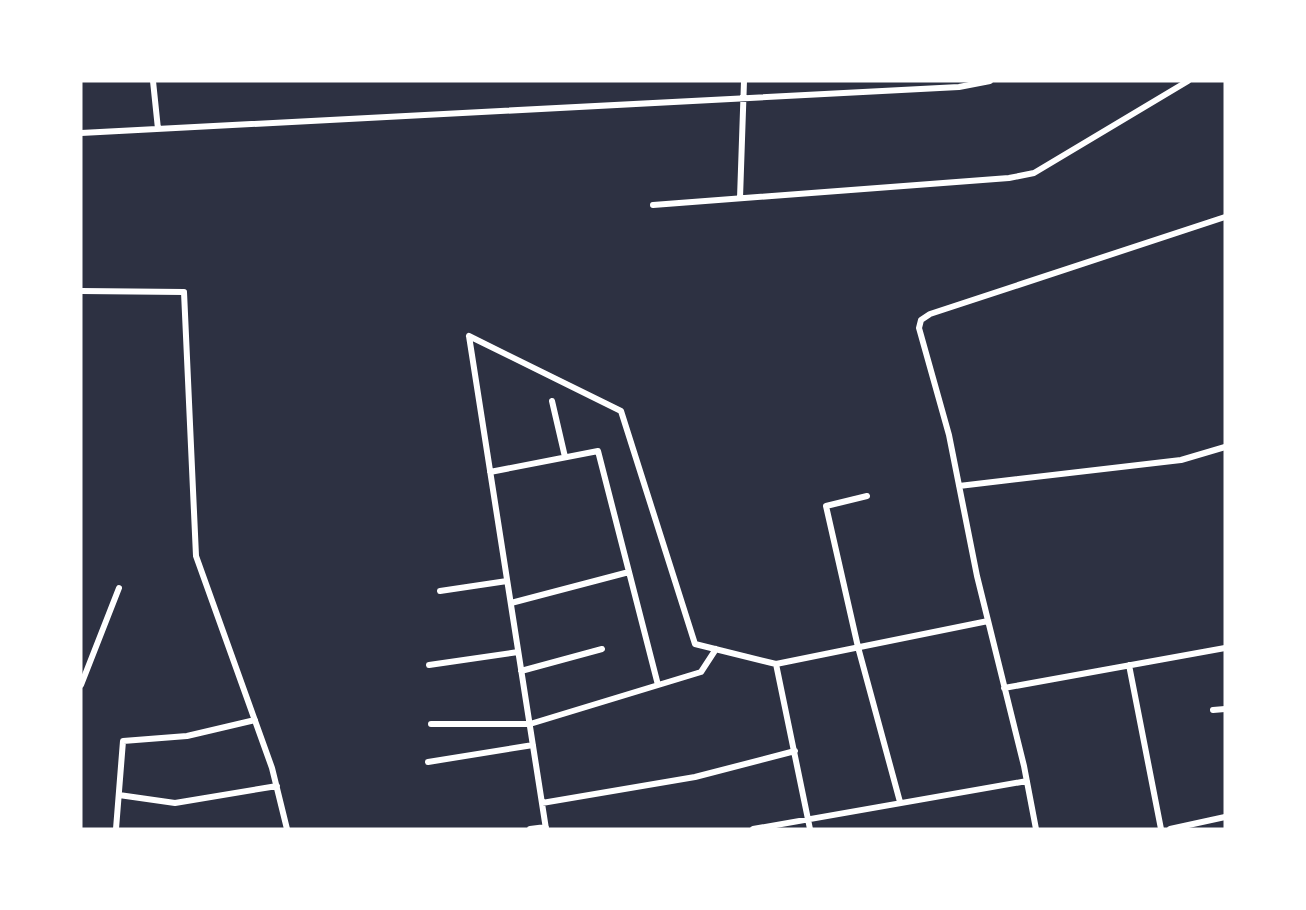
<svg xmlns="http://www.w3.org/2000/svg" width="1306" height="910" viewBox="0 0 1306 910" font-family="Lora,serif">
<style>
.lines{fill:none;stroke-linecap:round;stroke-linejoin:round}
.minor{stroke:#fff;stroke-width:6}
</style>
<rect width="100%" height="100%" fill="#2d3142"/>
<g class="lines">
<path class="minor" d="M153,81L158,129
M81,133L959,87L990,81
M740,198L744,81
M653,205L1009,178L1034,173L1188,81
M81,291L184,292L196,556L272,768L287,829
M469,336L621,411L695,644L776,664L988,621
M469,336L546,829
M552,401L565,457
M490,472L598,451L658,685
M959,486L1181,460L1225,447
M867,496L826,506L858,647L900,802
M440,591L507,581
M511,603L629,572
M776,664L810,829
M429,665L518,652
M1129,665L1161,829
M521,671L602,649
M81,685L119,588
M1004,688L1225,648
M1213,710L1225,709
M431,724H530L701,672L716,649
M428,762L533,745
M119,795L175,803L277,786
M542,803L695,777L795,751
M116,829L123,741L187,736L255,720
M530,829L546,827
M753,829L1027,781
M1036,829L1024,766L977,576L949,435L919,328L921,320L930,314L1225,217
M1170,829L1225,817"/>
</g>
<rect width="1306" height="910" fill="none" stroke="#ffffff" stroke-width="165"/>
</svg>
